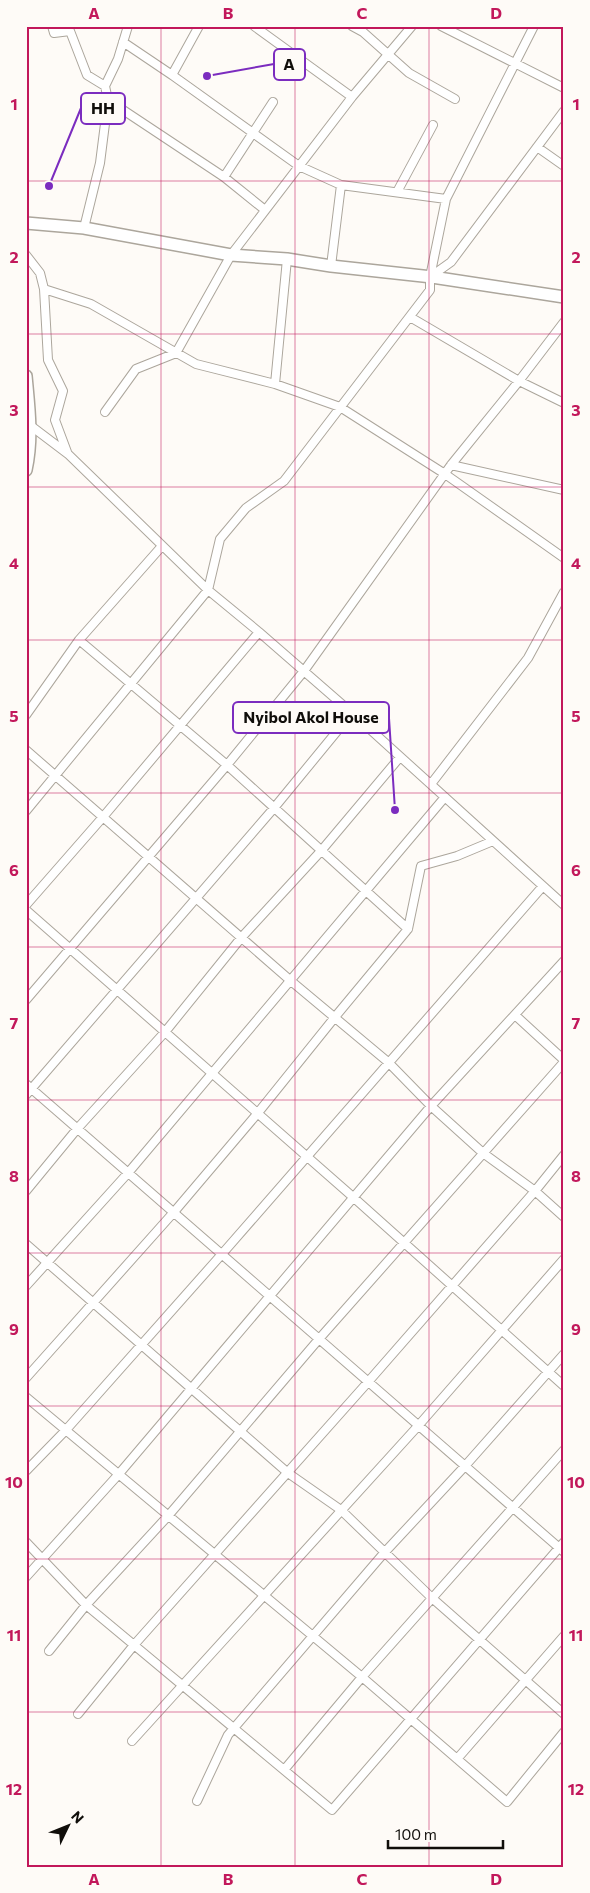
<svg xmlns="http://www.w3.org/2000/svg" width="590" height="1893" viewBox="0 0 590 1893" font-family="Commissioner,sans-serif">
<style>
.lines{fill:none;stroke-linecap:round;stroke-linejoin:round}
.street-casing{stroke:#aca69c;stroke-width:10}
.secondary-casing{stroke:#aca69c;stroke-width:14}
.street{stroke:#fff;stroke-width:8}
.secondary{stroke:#fff;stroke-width:11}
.grid{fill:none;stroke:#c2185b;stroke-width:1;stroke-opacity:0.55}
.leader{fill:none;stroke:#7b2cbf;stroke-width:2}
.callout-dot{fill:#7b2cbf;stroke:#fefbf7;stroke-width:2}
.callout{fill:#fefbf7;stroke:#7b2cbf;stroke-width:2}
.callout-label{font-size:16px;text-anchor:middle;font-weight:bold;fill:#100e0a}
.neatline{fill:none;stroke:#c2185b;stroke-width:2}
.grid-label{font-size:16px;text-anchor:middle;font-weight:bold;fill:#c2185b}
</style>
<rect width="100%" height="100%" fill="#fefbf7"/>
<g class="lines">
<defs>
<path id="street" d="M52,26L54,33L70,31L87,75L105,86
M128,26L118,59L105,86L108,100L224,177L265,210
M254,26L352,97
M352,26L363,32L409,73L455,99
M441,26L564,88
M534,26L446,199L430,277L451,262L564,111
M123,42L172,75L299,166L341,185L446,199
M172,75L199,26
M537,147L564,166
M224,177L273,102
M397,192L433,125
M84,228L100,163L108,100
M26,255L40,273L44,289L91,304L196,364L275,384L340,407L445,474L564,558
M331,266L341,185
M44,289L48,360L63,391L55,420L67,452
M410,317L519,381L564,403
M275,384L287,259
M105,412L136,369L176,353L231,255L352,97L412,26
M31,426L68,454L208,590L259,632L352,713L564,905
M451,465L564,490
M79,640L227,765L408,929
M26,715L79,640L162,546
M26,750L291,981L388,1062L431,1106L483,1153L535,1191L564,1217
M431,784L528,658L564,592
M26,811L208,590L220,539L246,508L284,481L430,290V277
M26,905L103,817L259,632
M26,910L353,1197L564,1386
M26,1000L227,765L304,671L451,465L519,381L564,322
M515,1015L564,1060
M26,1084L564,1552
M26,1095L274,808L352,713
M26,1191L77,1129L165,1032L241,938L321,851L400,757
M26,1244L288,1473L341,1510L432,1598L564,1714
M26,1286L128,1173L445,797
M26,1378L174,1212L257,1114L335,1017L408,929L421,866L457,856L493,841
M26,1397L362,1677L507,1802L564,1732
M26,1471L65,1431L222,1254L543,886
M26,1542L86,1605L332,1810L564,1542
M26,1577L118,1475L431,1106L564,961
M49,1651L86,1605L168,1516L319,1339L564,1062
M78,1714L134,1645L368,1382L535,1191L564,1155
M132,1741L418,1426L564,1259
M457,1759L564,1636
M284,1770L362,1677L564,1450
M197,1801L228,1735L384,1553L465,1466L564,1354"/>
<path id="secondary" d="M26,223L84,228L231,255L287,259L331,266L432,277L564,297
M26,376C29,408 33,438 26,470"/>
</defs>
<use href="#street" class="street-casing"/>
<use href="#secondary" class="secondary-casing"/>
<use href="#street" class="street"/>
<use href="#secondary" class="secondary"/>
</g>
<path class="grid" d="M161,26V1867M295,26V1867M429,26V1867M26,181H564M26,334H564M26,487H564M26,640H564M26,793H564M26,947H564M26,1100H564M26,1253H564M26,1406H564M26,1559H564M26,1712H564"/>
<path class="leader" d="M207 76L274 64M49 186L81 108M395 810L389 718"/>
<g class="callout-dot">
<circle cx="207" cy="76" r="5"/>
<circle cx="49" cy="186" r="5"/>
<circle cx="395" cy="810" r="5"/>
</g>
<g class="callout">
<rect x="274" y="49" width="31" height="31" rx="5"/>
<rect x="81" y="93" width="44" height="31" rx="5"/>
<rect x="233" y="702" width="156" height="31" rx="5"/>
</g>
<g class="callout-label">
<text x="289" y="70">A</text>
<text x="103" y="114">HH</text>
<text x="311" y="723">Nyibol Akol House</text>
</g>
<rect width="590" height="1893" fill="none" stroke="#fefbf7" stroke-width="55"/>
<g transform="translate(68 1826) rotate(47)" stroke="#fefbf7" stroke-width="4" paint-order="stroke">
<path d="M0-4L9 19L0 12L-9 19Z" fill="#100e0a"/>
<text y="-8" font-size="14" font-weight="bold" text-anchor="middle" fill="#100e0a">N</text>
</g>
<path d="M388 1840v8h115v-8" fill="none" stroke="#100e0a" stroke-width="2.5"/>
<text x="395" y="1840" font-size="15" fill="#100e0a" stroke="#fefbf7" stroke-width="4" paint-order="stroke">100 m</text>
<rect x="28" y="28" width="534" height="1838" class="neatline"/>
<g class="grid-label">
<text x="94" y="19">A</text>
<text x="228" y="19">B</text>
<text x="362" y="19">C</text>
<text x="496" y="19">D</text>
<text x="14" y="110">1</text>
<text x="576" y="110">1</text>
<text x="14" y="263">2</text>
<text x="576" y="263">2</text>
<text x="14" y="416">3</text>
<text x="576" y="416">3</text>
<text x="14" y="569">4</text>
<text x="576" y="569">4</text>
<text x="14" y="722">5</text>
<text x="576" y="722">5</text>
<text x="14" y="876">6</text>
<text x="576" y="876">6</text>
<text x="14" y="1029">7</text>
<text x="576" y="1029">7</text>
<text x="14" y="1182">8</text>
<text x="576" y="1182">8</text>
<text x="14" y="1335">9</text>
<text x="576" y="1335">9</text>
<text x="14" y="1488">10</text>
<text x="576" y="1488">10</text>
<text x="14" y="1641">11</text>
<text x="576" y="1641">11</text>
<text x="14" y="1795">12</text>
<text x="576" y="1795">12</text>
<text x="94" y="1885">A</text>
<text x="228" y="1885">B</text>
<text x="362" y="1885">C</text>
<text x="496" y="1885">D</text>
</g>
</svg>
